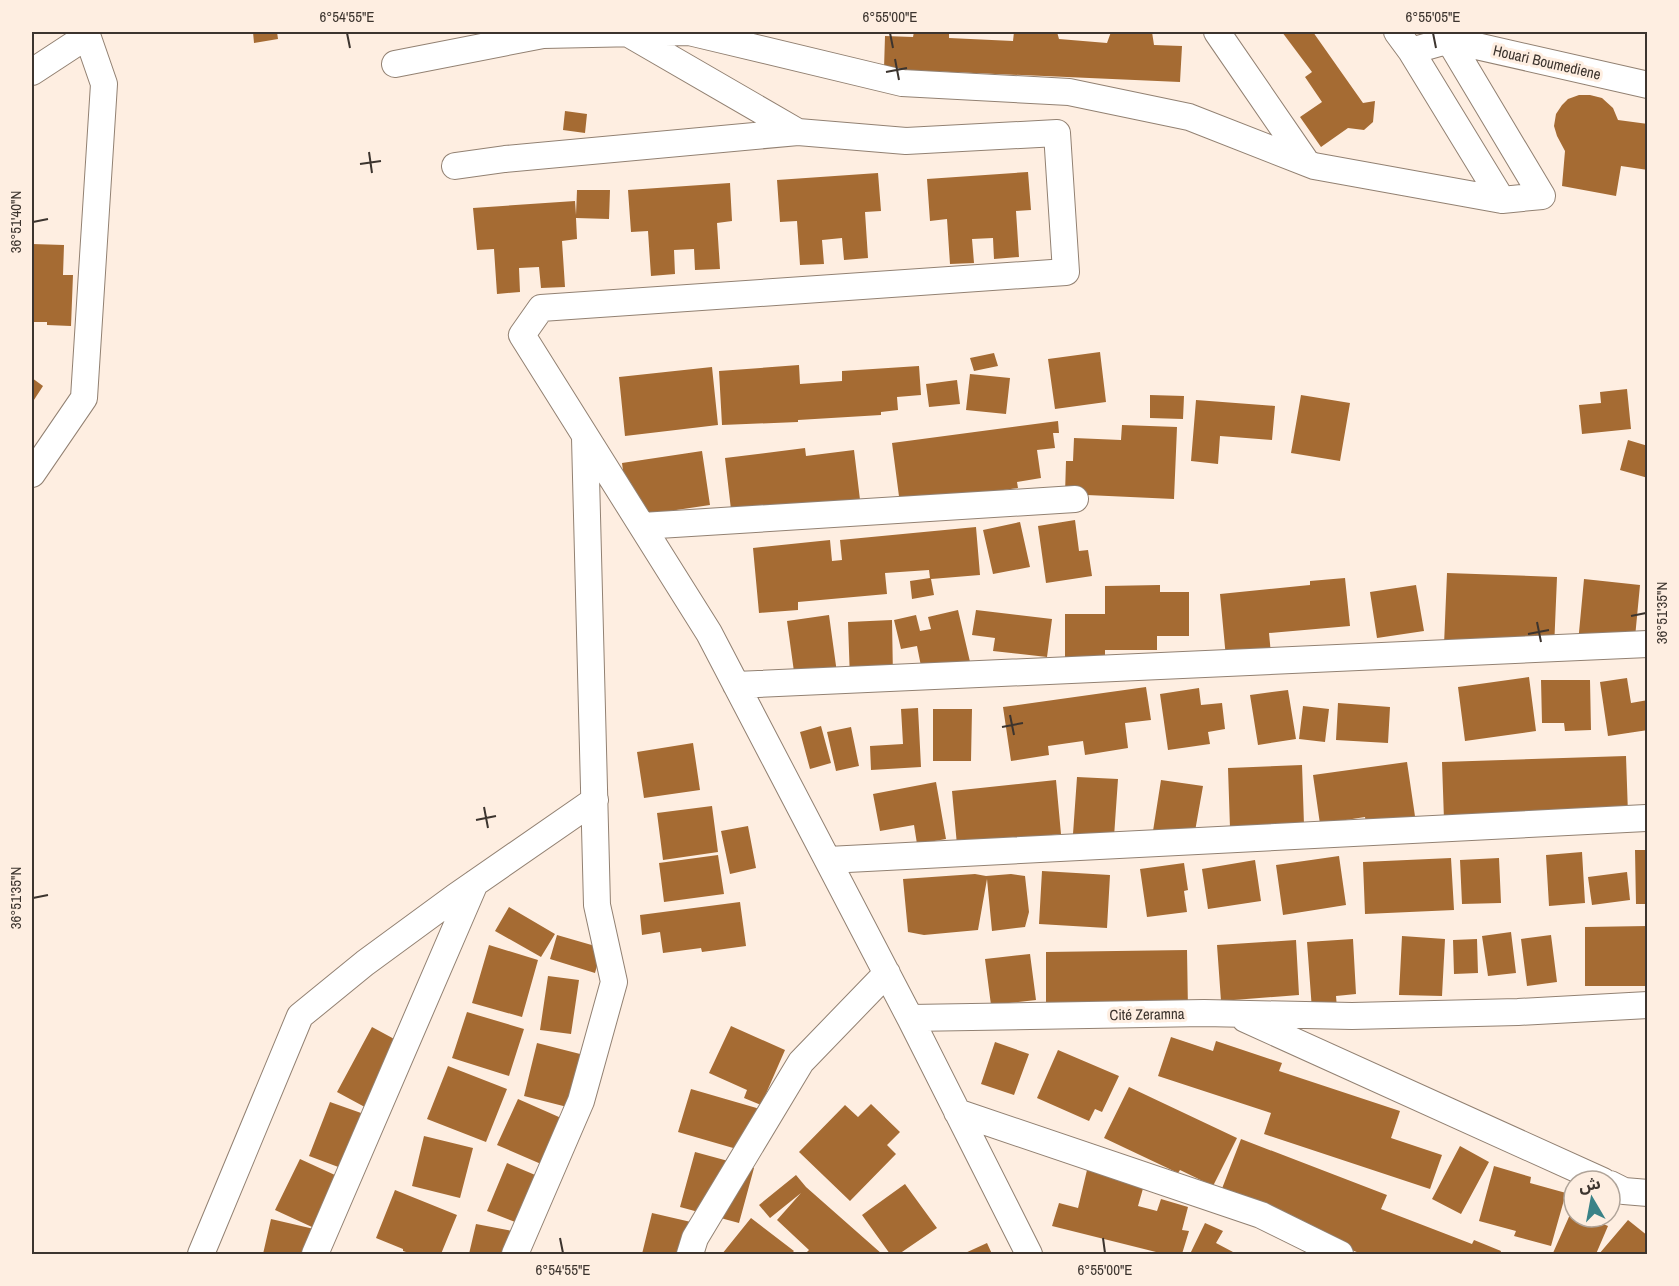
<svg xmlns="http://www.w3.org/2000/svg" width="1679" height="1286" viewBox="0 0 1679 1286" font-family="'Archivo Narrow','Noto Sans Arabic',sans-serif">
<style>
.building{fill:#a56b33}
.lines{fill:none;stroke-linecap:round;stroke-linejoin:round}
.minor-casing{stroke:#928172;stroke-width:28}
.minor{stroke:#fff;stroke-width:26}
.ticks{fill:none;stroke:#3c342e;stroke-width:2}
.labels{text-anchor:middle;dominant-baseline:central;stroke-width:6;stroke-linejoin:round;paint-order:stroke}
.street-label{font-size:15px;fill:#3c342e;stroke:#feeee1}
.neatline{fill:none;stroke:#3c342e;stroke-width:2}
.ticks-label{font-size:15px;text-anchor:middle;fill:#3c342e}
</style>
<rect width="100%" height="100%" fill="#feeee1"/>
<path class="building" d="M253,32H277L278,39L254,43Z
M914,32H949V38L1013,41L1014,32H1057L1059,39L1107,43L1111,32H1152L1154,45L1182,46L1180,82L884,69L885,36L913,37Z
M1282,32H1313L1363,103L1375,101L1373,122L1364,130L1348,128L1321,147L1300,117L1322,102L1305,77L1312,72Z
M1579,95H1590L1602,98L1613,108L1618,120L1648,124V170L1621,166L1616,196L1562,186L1565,151L1557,136L1554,126L1556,114L1562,105L1568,99Z
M565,111L587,114L585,133L563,130Z
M1028,172L1031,210L1016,211L1019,257L994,259L993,238L972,239L974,263L950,264L947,219L930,221L927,179Z
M878,173L881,211L865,212L868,258L844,260L842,238L822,240L824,264L800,265L797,221L780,222L777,180Z
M730,183L732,221L717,223L720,269L695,270L694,249L674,250L675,274L651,276L648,231L631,232L628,190Z
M577,190H610L609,219L576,218L577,239L562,241L565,287L541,288L539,267L519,268L520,292L497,294L494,249L477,250L473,208L575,201L576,215Z
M32,244L64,245L63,275H73L71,326L47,325V322H32Z
M1100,352L1106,402L1055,409L1048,359Z
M994,353L998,366L974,371L970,358Z
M799,365L800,384L842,381V371L919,366L921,395L897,397L898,410L881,412V415L798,420V422L722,425L719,371Z
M712,367L718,425L625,436L619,377Z
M970,374L1010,378L1006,414L966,410Z
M32,378L43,386L32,403Z
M957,380L960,404L929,407L926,384Z
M1627,389L1631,429L1582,434L1579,405L1601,403L1600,392Z
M1150,395L1184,396L1183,419L1150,418Z
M1301,395L1350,403L1340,461L1291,453Z
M1196,400L1275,406L1272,440L1220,436L1218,464L1191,461Z
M1058,421L1059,433H1053L1055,448L1037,450L1041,478L1017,482L1018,488L900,504L892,443Z
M1122,425L1177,427L1174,499L1065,494L1066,461H1073L1074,438L1121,440Z
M1628,440L1648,446V478L1620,470Z
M805,448L806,456L854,450L861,508L732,518L725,458Z
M702,451L710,505L629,517L622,463Z
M1075,520L1079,551L1088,550L1092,576L1046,583L1038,526Z
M1020,522L1030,567L993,574L983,530Z
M976,527L980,575L931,579L934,595L912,599L910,581L930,578L929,570L885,573L887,594L798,602V610L759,613L753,548L830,540L832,561L842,560L840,540Z
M1447,573L1557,577L1554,649L1444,645Z
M1345,578L1350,626L1269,633L1271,654L1226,658L1220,594L1310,585V581Z
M1584,579L1640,585L1634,648L1578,643Z
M1160,585V592H1189V636H1157V650H1105V663H1065V614H1105V586Z
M1416,585L1424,631L1377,638L1370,592Z
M958,610L971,666L923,676L917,646L901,649L894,620L916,615L920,631L931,629L928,617Z
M976,610L1052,619L1047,657L993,651L995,638L972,635Z
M829,615L837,673L795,679L787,621Z
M892,620L893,678L850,680L848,622Z
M1529,677L1536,731L1465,741L1458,687Z
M1627,678L1631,703L1648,700V730L1608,736L1600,682Z
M1541,680H1590L1591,730L1565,731L1564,723H1542Z
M1146,687L1151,720L1125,723L1128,748L1085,755L1083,741L1048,746L1049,755L1011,761L1003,707Z
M1199,688L1201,705L1222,703L1225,729L1208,732L1210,744L1168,750L1160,694Z
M1288,690L1296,739L1258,745L1250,695Z
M1338,703L1390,707L1388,743L1336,740Z
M1303,706L1329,709L1325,742L1299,739Z
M918,708L921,767L871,770L870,746L903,744L901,709Z
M933,709H972L971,761H933Z
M821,726L831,763L810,769L800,732Z
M851,727L859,766L836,771L827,732Z
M693,743L700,790L644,798L637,752Z
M1626,756L1628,814L1444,820L1442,762Z
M1407,762L1416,823L1367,830L1365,817L1320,824L1313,775Z
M1302,765L1304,825L1230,828L1228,768Z
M1077,777L1118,779L1114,837L1073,834Z
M1056,780L1061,834L957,845L952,791Z
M1161,780L1203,786L1194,837L1153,831Z
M936,782L946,839L917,844L914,825L880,831L873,794Z
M712,806L718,852L663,860L657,813Z
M748,826L756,868L730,874L721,831Z
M1635,850H1648V904H1636Z
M1582,852L1585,903L1549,906L1546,855Z
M718,855L724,894L664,902L659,863Z
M1339,856L1346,905L1283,915L1276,865Z
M1451,858L1454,910L1365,914L1363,862Z
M1499,858L1501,903L1462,904L1460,860Z
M1255,860L1261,901L1208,909L1202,869Z
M1184,863L1188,890L1184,891L1187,912L1147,917L1140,869Z
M1042,871L1110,875L1107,928L1039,924Z
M1627,872L1630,900L1592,905L1588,877Z
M975,874L986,876L1011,874L1025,876L1029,912L1025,927L992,931L987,879L978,930L924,935L908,932L903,879Z
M740,902L746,946L702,952L701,948L663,953L660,932L642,935L640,915Z
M509,907L555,934L541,957L495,931Z
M1648,926V986H1585V927Z
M1511,932L1516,973L1488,976L1482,936Z
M557,935L602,948L595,973L550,959Z
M1551,935L1557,982L1527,986L1521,939Z
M1402,936L1445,939L1442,996L1399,995Z
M1353,939L1356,994L1336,996L1337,1008L1312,1010L1307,942Z
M1477,939L1478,973L1454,974L1453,940Z
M1296,940L1299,995L1221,1001L1217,945Z
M489,945L538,960L522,1017L472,1003Z
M1187,950L1188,1011L1046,1006V952Z
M1030,954L1036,1000L991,1005L985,959Z
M548,976L579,980L571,1034L540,1030Z
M467,1012L524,1029L509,1076L452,1058Z
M731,1026L785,1050L761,1105L744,1098L747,1090L709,1073Z
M372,1027L409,1047L374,1112L337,1092Z
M1171,1037L1213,1051L1216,1041L1282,1063L1279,1071L1400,1111L1391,1138L1442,1155L1430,1189L1264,1134L1271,1113L1158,1076Z
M995,1042L1029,1054L1014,1095L981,1084Z
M537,1043L588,1056L575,1109L524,1096Z
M1058,1050L1119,1076L1102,1112L1095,1109L1089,1121L1037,1098Z
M448,1066L507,1089L486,1142L427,1119Z
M1129,1087L1237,1138L1213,1186L1180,1170L1178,1173L1104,1138Z
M691,1089L760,1109L747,1152L678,1132Z
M518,1099L568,1121L548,1167L497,1145Z
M330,1102L378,1119L357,1174L309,1156Z
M871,1104L900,1132L887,1145L896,1154L850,1201L799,1152L845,1105L858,1117Z
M424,1136L473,1148L460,1198L412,1186Z
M1241,1139L1387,1195L1381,1209L1472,1244L1474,1240L1501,1251L1500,1254H1362L1218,1199Z
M1460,1146L1489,1162L1461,1214L1432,1199Z
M695,1152L754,1168L739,1223L680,1207Z
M300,1159L348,1181L321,1209L312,1227L275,1210Z
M507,1163L547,1180L528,1227L487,1211Z
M1494,1166L1531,1177L1530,1183L1566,1193L1551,1246L1514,1236L1516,1231L1479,1221Z
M1087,1170L1144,1185L1138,1206L1157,1211L1161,1199L1188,1207L1182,1230L1189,1231L1182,1254H1164L1052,1226L1059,1203L1078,1208Z
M796,1175L806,1187L882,1254H805L809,1250L777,1220L801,1193L770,1218L759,1205Z
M905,1184L937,1228L899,1254H890L862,1215Z
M395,1190L457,1215L441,1254H412L403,1251V1249L376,1238Z
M1572,1210L1574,1211V1217H1587L1608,1226L1596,1254H1557L1553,1253Z
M652,1213L704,1225L697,1254H642Z
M751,1218L794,1251L791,1254H722Z
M271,1219L327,1232L322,1254H263Z
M1628,1220L1648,1236V1254H1599Z
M1205,1223L1223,1231L1216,1243L1233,1252L1232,1254H1190Z
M476,1224L512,1231L508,1254H469Z
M987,1243L992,1254H963Z"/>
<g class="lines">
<defs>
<path id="minor" d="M1217,32L1307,163
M1397,32L1411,51L1502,200
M1411,51L1450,40L1648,85
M395,64L543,35L689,32L902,83L1069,92L1189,117L1314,166L1502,200L1542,196L1444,32
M32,72L87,36
M798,132L906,141L1057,133L1066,272L541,308L522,335L709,633L910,1018
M455,166L505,159L798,132L627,33
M32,474L84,398L104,84L86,32
M642,526L1075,499
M736,685L1648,644
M828,860L1646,818
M1245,1019L1603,1181
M957,1112L1261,1215L1340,1254
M1610,1184L1624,1191L1648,1193
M201,1254L300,1016L365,963L455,897L595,800
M315,1254L475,883
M515,1254L581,1101L614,982L597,905L585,438
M690,1254L695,1238L801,1062L887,973
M1029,1254L910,1018L1204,1013L1352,1016L1518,1012L1648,1005"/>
</defs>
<use href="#minor" class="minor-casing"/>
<use href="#minor" class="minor"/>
</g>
<path class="ticks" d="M347,33L350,48M890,33L893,48M1433,33L1436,48M895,59L899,80M886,72L907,68M369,152L372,173M360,164L381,161M33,222L48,219M1631,616L1646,613M1537,622L1541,642M1528,634L1549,630M1010,715L1014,735M1002,727L1023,723M484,807L488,828M476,820L496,816M33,898L48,895M560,1238L563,1253M1103,1238L1105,1253"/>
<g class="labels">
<g class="street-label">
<text transform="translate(1547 62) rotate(13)">Houari Boumediene</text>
<text transform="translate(1147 1014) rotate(-1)">Cité Zeramna</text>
</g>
</g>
<rect width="1679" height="1286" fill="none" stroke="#feeee1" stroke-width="66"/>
<g transform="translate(1592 1199) rotate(350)"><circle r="28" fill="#feeee1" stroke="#b0a499" stroke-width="1.5"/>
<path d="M0-4.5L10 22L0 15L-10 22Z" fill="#3a8287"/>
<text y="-9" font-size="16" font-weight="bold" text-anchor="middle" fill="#3c342e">ش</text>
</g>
<rect x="33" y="33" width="1613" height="1220" class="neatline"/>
<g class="ticks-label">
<text x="347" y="22">6°54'55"E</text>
<text x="890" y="22">6°55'00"E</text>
<text x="1433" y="22">6°55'05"E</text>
<text transform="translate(16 222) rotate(-90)" y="5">36°51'40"N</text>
<text transform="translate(1662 613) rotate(-90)" y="5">36°51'35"N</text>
<text transform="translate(16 898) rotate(-90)" y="5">36°51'35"N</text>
<text x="563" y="1275">6°54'55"E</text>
<text x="1105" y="1275">6°55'00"E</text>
</g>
</svg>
